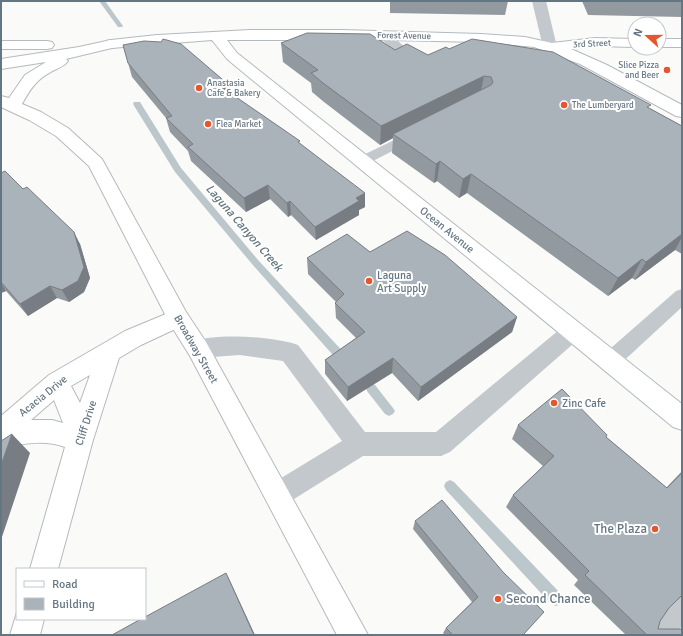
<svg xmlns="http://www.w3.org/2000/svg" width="683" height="636" viewBox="0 0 683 636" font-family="Signika,sans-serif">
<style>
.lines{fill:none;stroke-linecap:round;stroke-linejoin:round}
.stream{fill:#bbc7cb;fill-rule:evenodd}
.secondary-casing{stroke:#b3babf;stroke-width:2}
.primary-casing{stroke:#b5babe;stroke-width:2}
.lane{fill:#c3c8cc;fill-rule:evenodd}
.street{fill:#c3c8cc;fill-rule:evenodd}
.secondary{fill:#fff;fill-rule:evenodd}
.primary{fill:#fff;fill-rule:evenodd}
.wall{fill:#929a9f}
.shaded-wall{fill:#777d82}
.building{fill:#aab3b9;stroke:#777d82}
.poi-dot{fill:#e4572e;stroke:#fff;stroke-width:1.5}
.labels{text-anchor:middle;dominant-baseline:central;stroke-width:4;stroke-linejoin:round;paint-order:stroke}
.far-street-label{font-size:9px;fill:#657683;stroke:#fff}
.far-poi-label{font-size:9px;fill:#657683;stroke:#fff;text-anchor:start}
.street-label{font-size:11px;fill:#657683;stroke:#fff}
.poi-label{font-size:11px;fill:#657683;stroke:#fff;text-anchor:start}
.water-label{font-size:12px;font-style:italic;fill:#60757c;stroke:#fff}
.near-poi-label{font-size:13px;fill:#657683;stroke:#fff;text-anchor:end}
</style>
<rect width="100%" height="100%" fill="#fafaf8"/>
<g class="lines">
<path class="stream" d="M99,1H105L123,26L122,27H118Z
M134,102H140L181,168L258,260L348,357L349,360L348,363L344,364L340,363L252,264L175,172L133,104Z
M371,383L375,385L393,408L395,411L393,414L389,416L385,414L367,391L366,388L367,385Z
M450,480L454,482L561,594L563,599L561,604L556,606L551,604L446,490L444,486L446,482Z"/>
<defs>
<path id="secondary" d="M250,30H342L481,34L525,37L552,43L595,38L635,39V47L595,46L571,49L607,65L682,105V117L676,116L580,64L534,47L481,42L389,40H227L237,53L682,404V430L673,427L227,59L212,40L111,48L106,47L104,44L106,41L111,40L157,35Z
M659,39H682V47H659Z
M178,309L186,312L189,318L186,324L141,345L119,358L93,440L58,569H30L65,447C43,439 24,444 1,448V416L49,375L125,331ZM90,375L80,403L71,386ZM54,400L63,423L52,420H31Z
M17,612V619H44L40,635H10Z"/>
<path id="primary" d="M111,40L116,41L118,44L116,47L66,59L68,61C64,67 55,69 49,73C36,80 29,91 22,104L41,112L68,128L102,159L186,312L206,342L368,635H337L190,356L170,324L89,166L56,136L29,120L1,107V96L9,98L25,75L46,62L1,69V59L79,47Z
M1,41H47L52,42L54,45L52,48L47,49H1Z"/>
</defs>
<use href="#secondary" class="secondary-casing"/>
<use href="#primary" class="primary-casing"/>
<path class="lane" d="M385,32L389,33L416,57L418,60L416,63H408L381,39L379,36Z
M415,130L420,131L422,134L420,137L367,164H357L355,161L357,158Z
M682,289V307L617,367L610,369L603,367L601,361L603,355L676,291Z
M682,596V626L674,635H645C651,620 667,602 682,596Z"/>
<path class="street" d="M532,1H546L557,47L555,50H545L543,47Z
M573,322L581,325L584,331L581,337L450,452L441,456H363L286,504L277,508L268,504L264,495L268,486L342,441L283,361L240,355L198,358L190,356L187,349L190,342C216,333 272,336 298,345L365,432H436L565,325Z"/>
<use href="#secondary" class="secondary"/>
<use href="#primary" class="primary"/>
</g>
<path class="wall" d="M390,1H508L505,15L390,13Z
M582,1H682V17L588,15Z
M281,43L395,50L428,55L449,49L649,108L682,126V254L675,250L635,280L632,278L608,296L467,193L459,198L437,181L434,183L392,153L393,138L380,145L324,102L312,92L311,83L283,62Z
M123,45L230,93L300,144L365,207L359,210V215L316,240L291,215L288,217L270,199L246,212L191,161L188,151L170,132L166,118L132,77Z
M1,173L80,244L90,278L84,292L69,302L57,298L28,316L6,291L1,293Z
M370,252L517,317L512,332L418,401L392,373L347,401L325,374V360L356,338L336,318L335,303L336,302L308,274L307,258Z
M518,425L606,437L666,488L682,471V596L669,608L660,621L658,629H681L682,628V635H626L574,585L578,580L506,507L513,495L543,466L512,439Z
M415,521L523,635H445L443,633L446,628L472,602L413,529Z"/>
<path class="shaded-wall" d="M484,76L480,95L393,134V138L380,145L381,126Z
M229,85L231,99L223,88Z
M440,161L437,181L434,183L436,164Z
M471,174L467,193L459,198L463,179Z
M268,185L270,199L246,212L244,198Z
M365,193V207L359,210V215L316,240L315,227L356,198Z
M290,201L291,215L288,217L287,203Z
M74,232L80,244L90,278L84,292L69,302L62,290Z
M682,234V237L675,250L635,280L646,262Z
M642,259L632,278L608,296L618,278Z
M1,283L6,291L1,293Z
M50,286L57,298L28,316L20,304Z
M517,317L512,332L418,401L421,387Z
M393,358L392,373L347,401L348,387Z
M12,434L30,453L1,540V465Z
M226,573L231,583L255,635H254Z"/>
<path class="building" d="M307,33L370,34L395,50L407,44L428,55L446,47L449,49L472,39L553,52L651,105L647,107L682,126V234L646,262L642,259L618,278L471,174L463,179L440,161L436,164L393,134L491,85L493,82L491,77L484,76L381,126L323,83L311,73L318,70L281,43Z
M163,39L181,44L229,85L223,88L300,141L298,142L365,193L356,198L359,201L315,227L290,201L287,203L268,185L244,198L188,147L193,144L166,118L172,116L128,63L123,45L144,41L161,42Z
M5,171L23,189L27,187L74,232L84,267L78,281L62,290L50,286L20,304L1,282V173Z
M407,231L445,255L517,317L421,387L393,358L348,387L325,360L365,332L335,303L344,294L307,258L347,234L370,252Z
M562,389L607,435L606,437L667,488L682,473V595L669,608L660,621L658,629H682V635H647L585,575L589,571L513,495L554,456L518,425Z
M12,434L1,465V441Z
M442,500L503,572L544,612L523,635H453L446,628L478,597L415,521Z
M226,573L254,635H112L141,619H145V617Z"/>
<g class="poi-dot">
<circle cx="667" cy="70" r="4"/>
<circle cx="199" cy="88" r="4"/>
<circle cx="564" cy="105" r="4"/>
<circle cx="208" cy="124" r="4"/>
<circle cx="369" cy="281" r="4"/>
<circle cx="554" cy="403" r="4"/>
<circle cx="655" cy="529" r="4"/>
<circle cx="498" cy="599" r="4"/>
</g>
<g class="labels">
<g class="far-street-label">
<text transform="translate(404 36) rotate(1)">Forest Avenue</text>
<text transform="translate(592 44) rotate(-3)">3rd Street</text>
</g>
<g class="far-poi-label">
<text x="659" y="65" text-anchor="end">Slice Pizza<tspan x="659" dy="10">and Beer</tspan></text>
<text x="207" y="83">Anastasia<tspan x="207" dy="10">Cafe &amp; Bakery</tspan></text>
<text x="572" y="105">The Lumberyard</text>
<text x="216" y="124">Flea Market</text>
</g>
<g class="street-label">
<text transform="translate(447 230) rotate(39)">Ocean Avenue</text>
<text transform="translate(196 349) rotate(60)">Broadway Street</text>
<text transform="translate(43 396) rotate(-39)">Acacia Drive</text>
<text transform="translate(86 423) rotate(-72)">Cliff Drive</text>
</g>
<g class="poi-label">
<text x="377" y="275">Laguna<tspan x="377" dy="13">Art Supply</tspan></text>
<text x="562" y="403">Zinc Cafe</text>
</g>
<g class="water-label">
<text transform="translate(244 228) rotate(49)">Laguna Canyon Creek</text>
</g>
<g class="near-poi-label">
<text x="647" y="529">The Plaza</text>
<text x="506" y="599" text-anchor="start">Second Chance</text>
</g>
</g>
<rect width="683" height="636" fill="none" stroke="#657683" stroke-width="4"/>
<rect x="16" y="568" width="130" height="52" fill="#ffffff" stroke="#c1c8cd"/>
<rect x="24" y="581" width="20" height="6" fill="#ffffff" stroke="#c1c8cd"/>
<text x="52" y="588" font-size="12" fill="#657683">Road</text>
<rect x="24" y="598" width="20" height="12" fill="#aab3b9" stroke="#c1c8cd"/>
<text x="52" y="608" font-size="12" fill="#657683">Building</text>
<g transform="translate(647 36) rotate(291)"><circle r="19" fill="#ffffff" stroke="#c1c8cd"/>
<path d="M0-3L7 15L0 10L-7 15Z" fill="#e4572e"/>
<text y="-6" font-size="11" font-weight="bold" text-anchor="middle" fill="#657683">N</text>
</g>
</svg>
